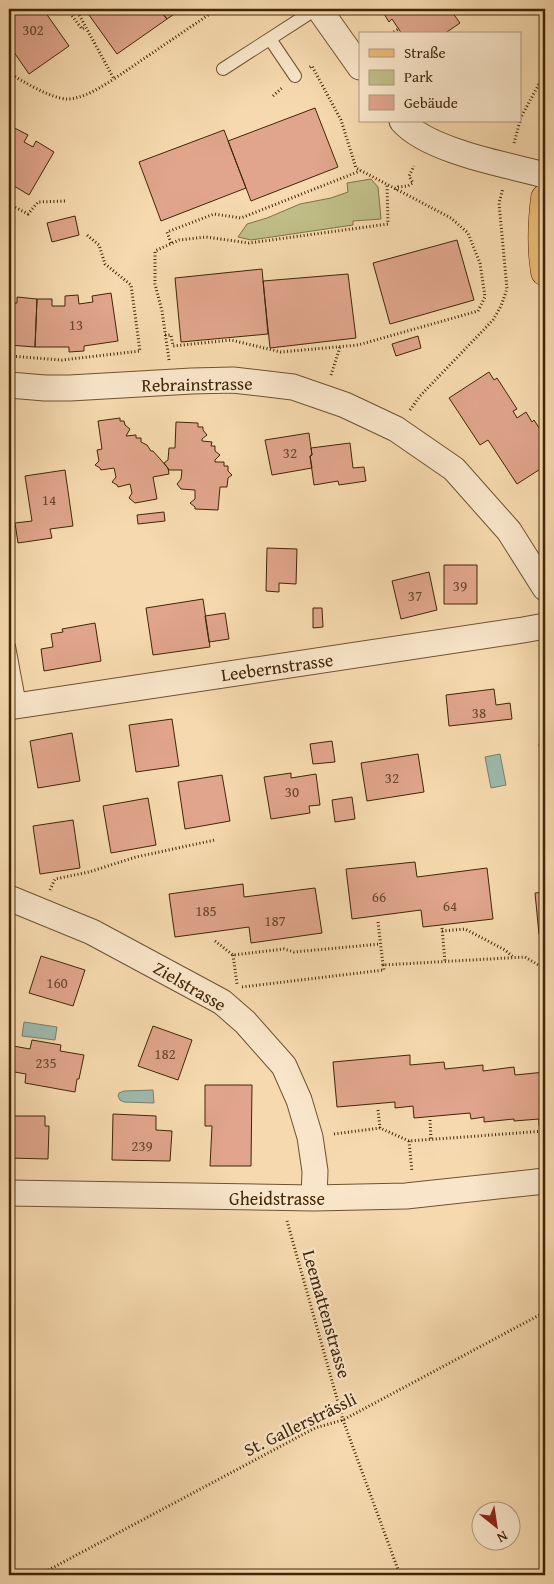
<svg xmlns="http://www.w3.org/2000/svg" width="554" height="1584" viewBox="0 0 554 1584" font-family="'Gentium Book Plus',serif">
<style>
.green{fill:#c0be88;stroke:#807247}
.water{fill:#9dbaad;stroke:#787f6a}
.building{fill:#e0a58c;stroke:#412606}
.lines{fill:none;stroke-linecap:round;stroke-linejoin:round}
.lane-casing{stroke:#6e5330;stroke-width:14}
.street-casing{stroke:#6e5330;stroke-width:27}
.primary-casing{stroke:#412606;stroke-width:29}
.path{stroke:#412606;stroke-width:3;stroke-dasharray:1 2.5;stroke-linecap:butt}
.lane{stroke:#f9e6ca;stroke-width:12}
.street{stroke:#f9e6ca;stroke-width:25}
.primary{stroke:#ebbc77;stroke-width:28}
.labels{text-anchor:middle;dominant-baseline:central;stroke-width:4.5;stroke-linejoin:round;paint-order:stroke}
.number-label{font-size:15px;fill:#694628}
.street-label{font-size:18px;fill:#412606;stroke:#f9e6ca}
</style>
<rect width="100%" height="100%" fill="#f6d9ae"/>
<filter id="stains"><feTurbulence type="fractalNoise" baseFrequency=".004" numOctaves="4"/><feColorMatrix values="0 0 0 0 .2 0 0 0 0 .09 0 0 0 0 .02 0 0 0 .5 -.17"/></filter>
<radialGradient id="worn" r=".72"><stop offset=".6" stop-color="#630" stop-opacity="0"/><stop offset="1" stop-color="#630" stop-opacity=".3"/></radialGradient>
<path class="green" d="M371,179L378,187L381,219L353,221V225L251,240L238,237L247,224L267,218L300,204L331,198L348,192L347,183Z"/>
<path class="water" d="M500,754L506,785L491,788L485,757Z
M24,1022L57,1027L55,1040L22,1036Z
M153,1090L154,1103L124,1102L120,1100L118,1096L119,1093L124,1091Z"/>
<path class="building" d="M15,9H43L69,46L29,74L9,45V13Z
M98,9H159L167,19L117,54L89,15Z
M159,9H182L167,19Z
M381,9H457L452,12L460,23L444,34H402L392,19L389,22Z
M315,108L338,167L251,201L228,141Z
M9,125L28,135L24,142L33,147L36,141L54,152L29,195L9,183Z
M224,130L246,188L161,221L139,162Z
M75,216L79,235L52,242L47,223Z
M457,240L474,300L390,324L373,263Z
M262,269L268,334L181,342L175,278Z
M348,274L356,338L270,348L263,281Z
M111,293L118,341L84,346V351L69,352V347H35L37,299H52V306H65V296L78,295L79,304L93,302L92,296Z
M17,297L37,299L35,347L9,345V303H17Z
M418,336L421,348L396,356L392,344Z
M489,372L494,380L497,378L517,409L513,411L517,418L526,412L532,422L534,420L545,437V466L517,484L488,440L480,445L449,398Z
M120,418V421H124L125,425L130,429L126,436L136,435V438H141V442L147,445L151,451H153L168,468L169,474L153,477L157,499L135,503L129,498L132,493L130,484L118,487L117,485L112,482L116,477L114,468L101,470L100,468L95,465L99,461L97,450L102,449L98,421Z
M176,422L198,423V427H203V430L207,435L202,439V441L212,442L211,446H215V451L220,455L215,460V462H224V466H228V471L232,475L228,478L227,487H220L218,510L195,509V507L190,503L195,499V490L181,489L177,484L181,479L182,470H169L164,463L168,460L169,448H175Z
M309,433L312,455L310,456L312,468L272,475L265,440Z
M350,443L353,468L364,467L366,481L339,485L338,481L314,485L310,456L312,455L311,448Z
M65,470L73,526L50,529L52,538L18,543L15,523L32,521L25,476Z
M164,512L165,521L138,524L137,515Z
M267,548L297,549L296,584L279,583V592L266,591Z
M444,565H477V604H444Z
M429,572L437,610L401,619L392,581Z
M203,599L210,647L153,655L146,608Z
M313,608H322L323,627L313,628Z
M225,613L229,639L209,642L205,616Z
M95,623L101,661L44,671L41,649L53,647L51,634L63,632L62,629Z
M494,689L496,705L510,703L512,719L449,726L446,695Z
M172,719L179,766L136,772L129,725Z
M72,733L80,781L38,788L30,741Z
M332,741L335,762L313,764L310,744Z
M545,743V780L539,744Z
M418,754L424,792L367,801L361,763Z
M291,773V778L316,774L320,805L309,806L310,813L271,819L264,777Z
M222,775L230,821L185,829L178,782Z
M352,797L355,819L335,822L332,800Z
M148,798L156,845L111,853L103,806Z
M73,820L80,868L40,874L33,826Z
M415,862L417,877L487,868L493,919L423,927L421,910L352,919L346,869Z
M542,865H545V933L539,934L535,893L545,892Z
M243,884L244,897L315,888L322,933L251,943L249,927L175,937L169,894Z
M41,956L85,970L73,1006L29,993Z
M153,1026L192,1040L178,1080L138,1066Z
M32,1040L61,1045L60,1051L84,1055L79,1079H77L75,1092L25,1083L26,1074L9,1071L13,1046L30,1049Z
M410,1055V1065L444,1062L445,1069L483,1065V1071L514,1067L515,1075L545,1072V1125L539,1126V1119L514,1121V1119L484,1122V1117L471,1119L470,1113L414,1118L413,1106L395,1108V1102L337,1107L333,1062Z
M205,1085H252L251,1166H210L212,1126H205Z
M113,1114L156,1116V1130L172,1131L170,1161L112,1160Z
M14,1116H45V1126H49L48,1159L9,1158V1125H13Z"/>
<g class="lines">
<defs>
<path id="lane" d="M270,39L295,76
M223,69L316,9
M9,646L20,705"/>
<path id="street" d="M319,9L360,67
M402,121C428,151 507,165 545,175
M9,385L45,388H70L192,381L233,380L293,387L345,405L396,429L454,469L509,531L545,588
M9,707L523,630L545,626
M9,898L92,932L222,1002L245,1022L284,1066L299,1100L310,1137L315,1171L314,1198
M9,1193L314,1198L406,1196L545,1181"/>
<path id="primary" d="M545,198C542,222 541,248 545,272"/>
</defs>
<use href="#lane" class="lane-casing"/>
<use href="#street" class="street-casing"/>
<use href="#primary" class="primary-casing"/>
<path class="path" d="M76,9L114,79L217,9
M70,13L82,29L86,27
M391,34L398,29
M9,73C22,81 52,99 67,99C83,99 101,87 114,79
M273,96L283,87
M520,119L545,73
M514,143L520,121
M396,190L398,187L408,186L413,183L409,176L414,166
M9,204L28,214L38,202L67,201
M171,243L167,232L214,214L241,218L360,171
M165,335H171L173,346L231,340L281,352L358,345L478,311L485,297L480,263L468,233L451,218L356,168L341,120L312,66L308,68
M9,356L62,360L140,351L131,285L105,264L99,245L87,235
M169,360L162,311L155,284V251L179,240L206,237L249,243L388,224L387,184
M331,375L340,347
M410,410L420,396L493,320L501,306L507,289L499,203L503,188
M50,890L55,879L89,872L136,857L215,840
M378,922L383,965
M442,928L445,962
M442,931L465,929L505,950L513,957
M215,941L233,955L284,949L294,952L380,944
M233,955L237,984
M242,987L384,970L383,965L525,957L545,969
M378,1110L380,1128
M430,1120L431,1139
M334,1134L380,1128L409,1141L545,1131
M409,1141L412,1172
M287,1221L343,1420L400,1575
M39,1575L315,1428L343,1420L545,1312"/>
<use href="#lane" class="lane"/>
<use href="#street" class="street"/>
<use href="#primary" class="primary"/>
</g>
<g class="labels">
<g class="number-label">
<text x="33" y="29">302</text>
<text x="76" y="324">13</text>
<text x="290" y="452">32</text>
<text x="49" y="499">14</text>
<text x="460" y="585">39</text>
<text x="415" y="595">37</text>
<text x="479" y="712">38</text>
<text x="392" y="777">32</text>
<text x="292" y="791">30</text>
<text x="379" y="896">66</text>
<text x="450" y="905">64</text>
<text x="206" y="910">185</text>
<text x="275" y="920">187</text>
<text x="57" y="982">160</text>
<text x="165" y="1053">182</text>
<text x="46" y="1062">235</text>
<text x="142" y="1145">239</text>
</g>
<g class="street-label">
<text transform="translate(197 384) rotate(-1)">Rebrainstrasse</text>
<text transform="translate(277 667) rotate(-8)">Leebernstrasse</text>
<text transform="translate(190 986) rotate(30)">Zielstrasse</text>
<text x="277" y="1198">Gheidstrasse</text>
<text transform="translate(327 1314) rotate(74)">Leemattenstrasse</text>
<text transform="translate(300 1424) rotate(-26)">St. Gallersträssli</text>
</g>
</g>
<rect width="554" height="1584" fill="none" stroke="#f6d9ae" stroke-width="30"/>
<rect x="10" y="10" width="534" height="1564" fill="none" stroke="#412606" stroke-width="2.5"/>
<rect x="15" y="15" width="524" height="1554" fill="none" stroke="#412606"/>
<rect x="359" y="32" width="162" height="90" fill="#f9e6ca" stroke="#af997c"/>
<rect x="369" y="49" width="25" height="8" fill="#ebbc77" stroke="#af997c"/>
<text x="404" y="58" font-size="15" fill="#412606">Straße</text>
<rect x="369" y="70" width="25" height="15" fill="#c0be88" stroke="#af997c"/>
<text x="404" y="82" font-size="15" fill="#412606">Park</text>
<rect x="369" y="95" width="25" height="15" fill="#e0a58c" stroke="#af997c"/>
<text x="404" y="108" font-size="15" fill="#412606">Gebäude</text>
<g transform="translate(496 1526) rotate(150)"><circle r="24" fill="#f9e6ca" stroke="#af997c"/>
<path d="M0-4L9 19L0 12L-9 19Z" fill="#8f2418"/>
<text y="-8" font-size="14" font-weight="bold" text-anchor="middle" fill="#412606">N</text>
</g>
<rect width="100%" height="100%" filter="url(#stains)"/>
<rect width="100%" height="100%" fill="url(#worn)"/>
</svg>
